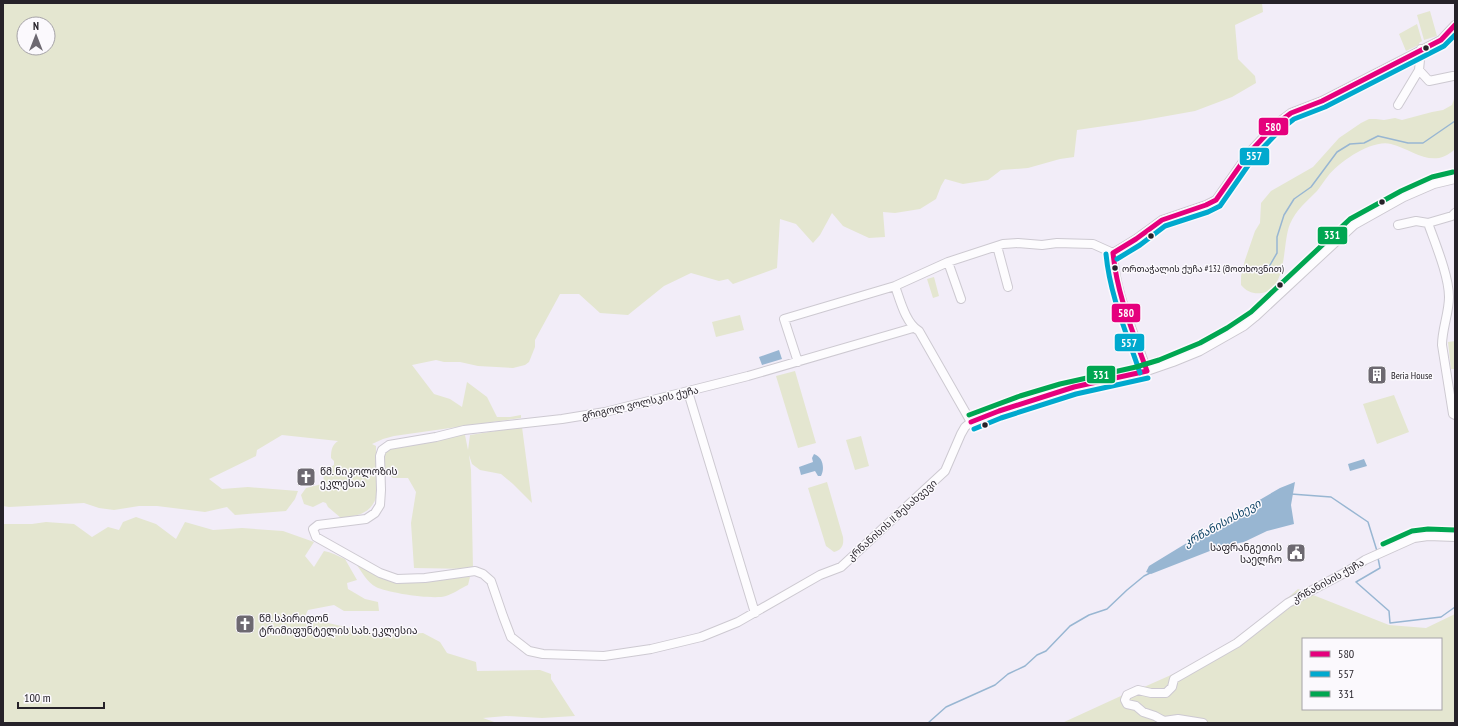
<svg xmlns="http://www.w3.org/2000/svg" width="1458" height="726" viewBox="0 0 1458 726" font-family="'PT Sans Narrow','Noto Sans Georgian',sans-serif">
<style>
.green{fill:#e4e6d0;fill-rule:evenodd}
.water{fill:#98b6d2}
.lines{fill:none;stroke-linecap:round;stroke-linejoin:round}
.stream{stroke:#98b6d2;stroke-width:1.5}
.minor-casing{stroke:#cdc9d1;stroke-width:10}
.minor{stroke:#fdfcfe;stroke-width:8}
.bus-1-casing{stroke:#fbf9fd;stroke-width:8}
.bus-2-casing{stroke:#fbf9fd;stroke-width:8}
.bus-3-casing{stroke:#fbf9fd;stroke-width:8}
.bus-1{stroke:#e5007d;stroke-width:5}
.bus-2{stroke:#00a9ce;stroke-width:5}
.bus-3{stroke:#00a651;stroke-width:5}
.bus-dot{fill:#262229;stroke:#fbf9fd;stroke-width:1.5}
.labels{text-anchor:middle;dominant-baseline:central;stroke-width:3;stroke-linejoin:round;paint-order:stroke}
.bus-label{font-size:9px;fill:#262229;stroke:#fbf9fd;text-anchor:start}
.poi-label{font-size:10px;fill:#262229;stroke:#fbf9fd;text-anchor:start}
.street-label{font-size:10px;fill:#262229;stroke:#fbf9fd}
.water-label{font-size:11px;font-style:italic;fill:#01395d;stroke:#fbf9fd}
.line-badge{stroke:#fbf9fd;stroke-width:1.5}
.badge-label{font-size:11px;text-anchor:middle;font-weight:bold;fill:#fff}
</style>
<rect width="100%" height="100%" fill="#f2edf8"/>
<path class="green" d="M3,3H1262L1263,12L1235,25L1238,59L1255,76L1256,83L1232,97L1195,111L1139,121L1077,130L1074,157L1060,159L1028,168L1001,170L988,180L963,184L945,179L941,186L936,199L920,209L895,213L883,212L885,237L869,238L843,226L832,213L820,235L813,243L796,224L780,219L777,268L733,284L728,279L719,281L691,273L664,286L628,315L600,313L579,294H560L535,340V347L529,362L525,365L513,368L478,366L460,362H444L436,360L412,365L434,394L450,399L462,407L467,382L487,397L497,417H510L521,415V418L394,436L383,439L372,444L376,446V498C370,514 357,516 341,518L328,507L326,503L323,502L313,507L304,504L301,495L306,488L322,484L324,481L323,474L324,470L327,467H331L334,465V461L331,458C331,450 332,445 338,441L282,435L257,450L256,456L209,479L222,489L248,487L298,491L295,499L286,511L235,515L227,507L205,512L157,506H139L114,510L99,508L84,503L9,507L3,506ZM24,24H48V48H24Z
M1430,11L1437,36L1424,40L1417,15Z
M1417,24L1422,41L1419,43V45L1406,51L1399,34Z
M1455,96V149C1433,170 1414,150 1391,144C1372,139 1339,162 1328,176C1324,181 1321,186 1317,191C1307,201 1296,210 1290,224C1282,242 1288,289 1262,293C1253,294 1247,292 1241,285V276L1245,260L1255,231L1260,223L1261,203L1271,191L1313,167L1339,138L1361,123L1369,119H1376L1384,120L1395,118L1402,120L1432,112L1443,110L1452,105Z
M934,277L939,296L933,298L927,279Z
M740,315L744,330L716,337L712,322Z
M1455,341V369H1451L1448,342Z
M795,371L816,443L798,448L776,376Z
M1394,395L1409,432L1377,444L1363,404Z
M522,427L532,503L513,484L501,474L480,470L472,464L469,455L471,470L473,569L414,568L411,523L416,492L408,478H393L383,470L382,450L464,430L468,450L470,435Z
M861,436L869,466L855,470L846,440Z
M827,482L843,537C844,545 842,550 834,552L826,546L808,488Z
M136,517L156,524L176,539L185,522L213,530L242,528L283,531L314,542L305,556L314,567L324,551C331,552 338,556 345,559L357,580L347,583L348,589L365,599L378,602L379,611H344L334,605L308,610L303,620L328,623L364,631L385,635L423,633L440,642L447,653L476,662L477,671L540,670L551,674V679L575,716L542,718L506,716L483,718L497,723H3V524H32L46,522L74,524L92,537L108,527L119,530L123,522Z
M356,564L387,579L470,577L468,585C461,588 453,594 446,596C434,600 388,593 376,587C367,582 362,572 356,564Z
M1298,589L1389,625L1426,628L1455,614V723H1062L1123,695C1128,689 1136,685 1144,687L1207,659L1243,636ZM1303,639H1441V709H1303Z"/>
<path class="water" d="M779,350L782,359L762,365L759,357Z
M814,454C823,457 825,468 821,476H818L815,471L801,475L799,467L813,462L812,458Z
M1364,459L1367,466L1350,471L1348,464Z
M1295,482L1291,505L1294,524L1267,531L1244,542L1220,547L1151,574L1146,572L1149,566L1213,527L1280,488Z"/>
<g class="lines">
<path class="stream" d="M1266,272L1277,253V237L1284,215L1294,199L1311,187L1337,152L1350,144L1364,143L1378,136L1408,143H1423L1455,121
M1291,494L1331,497L1368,522L1377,551
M1378,558L1380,568L1356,582L1389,611L1390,623L1441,617L1455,607
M928,723L946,707L995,685L1008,674L1025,666L1037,655L1046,651L1070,626L1089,615L1107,609L1127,590L1144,576L1150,573"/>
<defs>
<path id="minor" d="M1419,70L1429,81L1453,76
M1398,105L1419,70L1421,49
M1428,223C1435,243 1449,276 1449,297C1449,313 1442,329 1442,345L1453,414L1455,415
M1398,225L1416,221L1428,223L1452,216L1455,213
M997,246L1008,287
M1113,253L1136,239L1162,220L1206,205L1216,200L1249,153L1275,125L1291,113L1322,101L1441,40L1455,25
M1113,253C1115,294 1134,332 1147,371
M948,262L961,299
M895,286C900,300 906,324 919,331L971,422
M913,328L748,376L605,412L562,419L464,430L436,437L389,445L382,450L380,456L381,490L380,505L375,513L366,519L318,525L313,529L316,537L380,573L397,579L425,578L475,571L483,574L491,581L503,616L511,637L529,651L543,654L604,656L651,649L701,637L738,622L820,575L841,567L945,471L961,434L965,427L971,422L999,411L1074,387L1147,371L1173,362L1200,351L1244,326L1255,317L1354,225L1404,197L1434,184L1455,179
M798,362L784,319L895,286L948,262L1003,244L1018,243L1042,245L1057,243L1093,244L1113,253
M688,392L755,613
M1203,723L1178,719L1164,721L1155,716L1143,712L1136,706L1127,704L1125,700L1127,695L1138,690L1151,693H1166L1172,687L1174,679L1237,643L1288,603L1348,571L1365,560L1414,538L1428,536L1455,537"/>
</defs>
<use href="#minor" class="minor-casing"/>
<use href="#minor" class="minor"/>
<defs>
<path id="bus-1" d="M1113,253L1136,239L1162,220L1206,205L1216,200L1249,153L1275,125L1291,113L1322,101L1441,40L1455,25
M1113,253C1117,295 1133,332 1147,371
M971,422L999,411L1074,387L1147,371"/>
<path id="bus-2" d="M1106,254C1110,296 1127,334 1140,373
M1117,259L1140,245L1165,226L1208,212L1220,206L1254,157L1280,130L1294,119L1325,107L1444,46L1455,35
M974,429L1001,418L1076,394L1148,378"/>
<path id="bus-3" d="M969,415L1020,396L1060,384L1136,367L1159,360L1200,343L1227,328L1251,312L1350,219L1401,191L1432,177L1453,172
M1383,544L1412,531L1428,529L1455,530"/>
</defs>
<use href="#bus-1" class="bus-1-casing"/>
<use href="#bus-2" class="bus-2-casing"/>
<use href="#bus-3" class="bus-3-casing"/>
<use href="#bus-1" class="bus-1"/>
<use href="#bus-2" class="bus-2"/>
<use href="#bus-3" class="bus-3"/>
</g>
<defs>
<symbol id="building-square" viewBox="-11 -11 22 22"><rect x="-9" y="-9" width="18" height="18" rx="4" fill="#6d6971" stroke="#fbf9fd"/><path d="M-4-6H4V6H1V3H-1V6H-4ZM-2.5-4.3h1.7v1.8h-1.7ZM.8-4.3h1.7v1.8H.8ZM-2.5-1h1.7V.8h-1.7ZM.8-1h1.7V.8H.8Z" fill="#fff"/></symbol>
<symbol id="church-square" viewBox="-11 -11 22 22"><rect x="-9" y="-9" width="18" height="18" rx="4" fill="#6d6971" stroke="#fbf9fd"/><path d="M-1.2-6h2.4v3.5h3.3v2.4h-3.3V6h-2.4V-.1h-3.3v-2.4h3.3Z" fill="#fff"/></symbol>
<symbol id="civic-square" viewBox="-11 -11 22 22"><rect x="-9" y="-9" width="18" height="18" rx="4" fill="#6d6971" stroke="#fbf9fd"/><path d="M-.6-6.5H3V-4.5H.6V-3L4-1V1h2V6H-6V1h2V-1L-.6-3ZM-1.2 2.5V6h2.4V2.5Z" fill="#fff"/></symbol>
</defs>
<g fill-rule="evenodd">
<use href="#building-square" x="1366" y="364" width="22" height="22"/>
<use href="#church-square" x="295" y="466" width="22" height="22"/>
<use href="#civic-square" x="1285" y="542" width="22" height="22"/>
<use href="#church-square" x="234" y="613" width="22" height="22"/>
</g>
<g class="bus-dot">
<circle cx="1426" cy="48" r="3.5"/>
<circle cx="1382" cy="202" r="3.5"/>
<circle cx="1151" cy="236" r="3.5"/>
<circle cx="1115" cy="268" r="3.5"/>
<circle cx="1280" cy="285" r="3.5"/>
<circle cx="985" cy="425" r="3.5"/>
</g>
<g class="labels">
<g class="bus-label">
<text x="1122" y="268">ორთაჭალის ქუჩა #132 (მოთხოვნით)</text>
</g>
<g class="poi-label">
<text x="1391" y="375">Beria House</text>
<text x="320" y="471">წმ. ნიკოლოზის<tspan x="320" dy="12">ეკლესია</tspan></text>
<text x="1282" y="547" text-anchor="end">საფრანგეთის<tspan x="1282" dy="12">საელჩო</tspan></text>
<text x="259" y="618">წმ. სპირიდონ<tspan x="259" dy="12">ტრიმიფუნტელის სახ. ეკლესია</tspan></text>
</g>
<g class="street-label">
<text transform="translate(640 403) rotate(-13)">გრიგოლ ვოლსკის ქუჩა</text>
<text transform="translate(892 520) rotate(-42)">კრწანისის II შესახვევი</text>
<text transform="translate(1328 581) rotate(-29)">კრწანისის ქუჩა</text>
</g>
<g class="water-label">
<text transform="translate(1222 523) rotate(-29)">კრწანისისხევი</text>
</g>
</g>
<g class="line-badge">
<rect x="1258" y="117" width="31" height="19" rx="4" fill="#e5007d"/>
<rect x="1239" y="147" width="31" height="19" rx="4" fill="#00a9ce"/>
<rect x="1317" y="226" width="31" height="19" rx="4" fill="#00a651"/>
<rect x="1111" y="303" width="30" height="20" rx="4" fill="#e5007d"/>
<rect x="1114" y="333" width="31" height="19" rx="4" fill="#00a9ce"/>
<rect x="1086" y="365" width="30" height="19" rx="4" fill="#00a651"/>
</g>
<g class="badge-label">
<text x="1273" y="131">580</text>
<text x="1254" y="160">557</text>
<text x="1332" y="239">331</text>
<text x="1126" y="317">580</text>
<text x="1129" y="347">557</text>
<text x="1101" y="379">331</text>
</g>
<rect width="1458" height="726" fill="none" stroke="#262229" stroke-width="8"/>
<rect x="1302" y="638" width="140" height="72" fill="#fbf9fd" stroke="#a6a3a8"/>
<rect x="1310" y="651" width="20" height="6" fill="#e5007d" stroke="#a6a3a8"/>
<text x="1338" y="658" font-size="12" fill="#262229">580</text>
<rect x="1310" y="671" width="20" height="6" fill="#00a9ce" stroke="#a6a3a8"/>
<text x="1338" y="678" font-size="12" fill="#262229">557</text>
<rect x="1310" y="691" width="20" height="6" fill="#00a651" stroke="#a6a3a8"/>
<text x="1338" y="698" font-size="12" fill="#262229">331</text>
<g transform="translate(36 36)"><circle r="19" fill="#fbf9fd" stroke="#a6a3a8"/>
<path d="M0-3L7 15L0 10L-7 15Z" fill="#6d6971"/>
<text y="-6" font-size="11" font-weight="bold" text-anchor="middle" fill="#262229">N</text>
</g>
<path d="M18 702v6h86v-6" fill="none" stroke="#262229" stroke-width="2"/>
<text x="24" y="702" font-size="12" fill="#262229" stroke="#fbf9fd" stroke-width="3" paint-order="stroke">100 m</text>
</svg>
